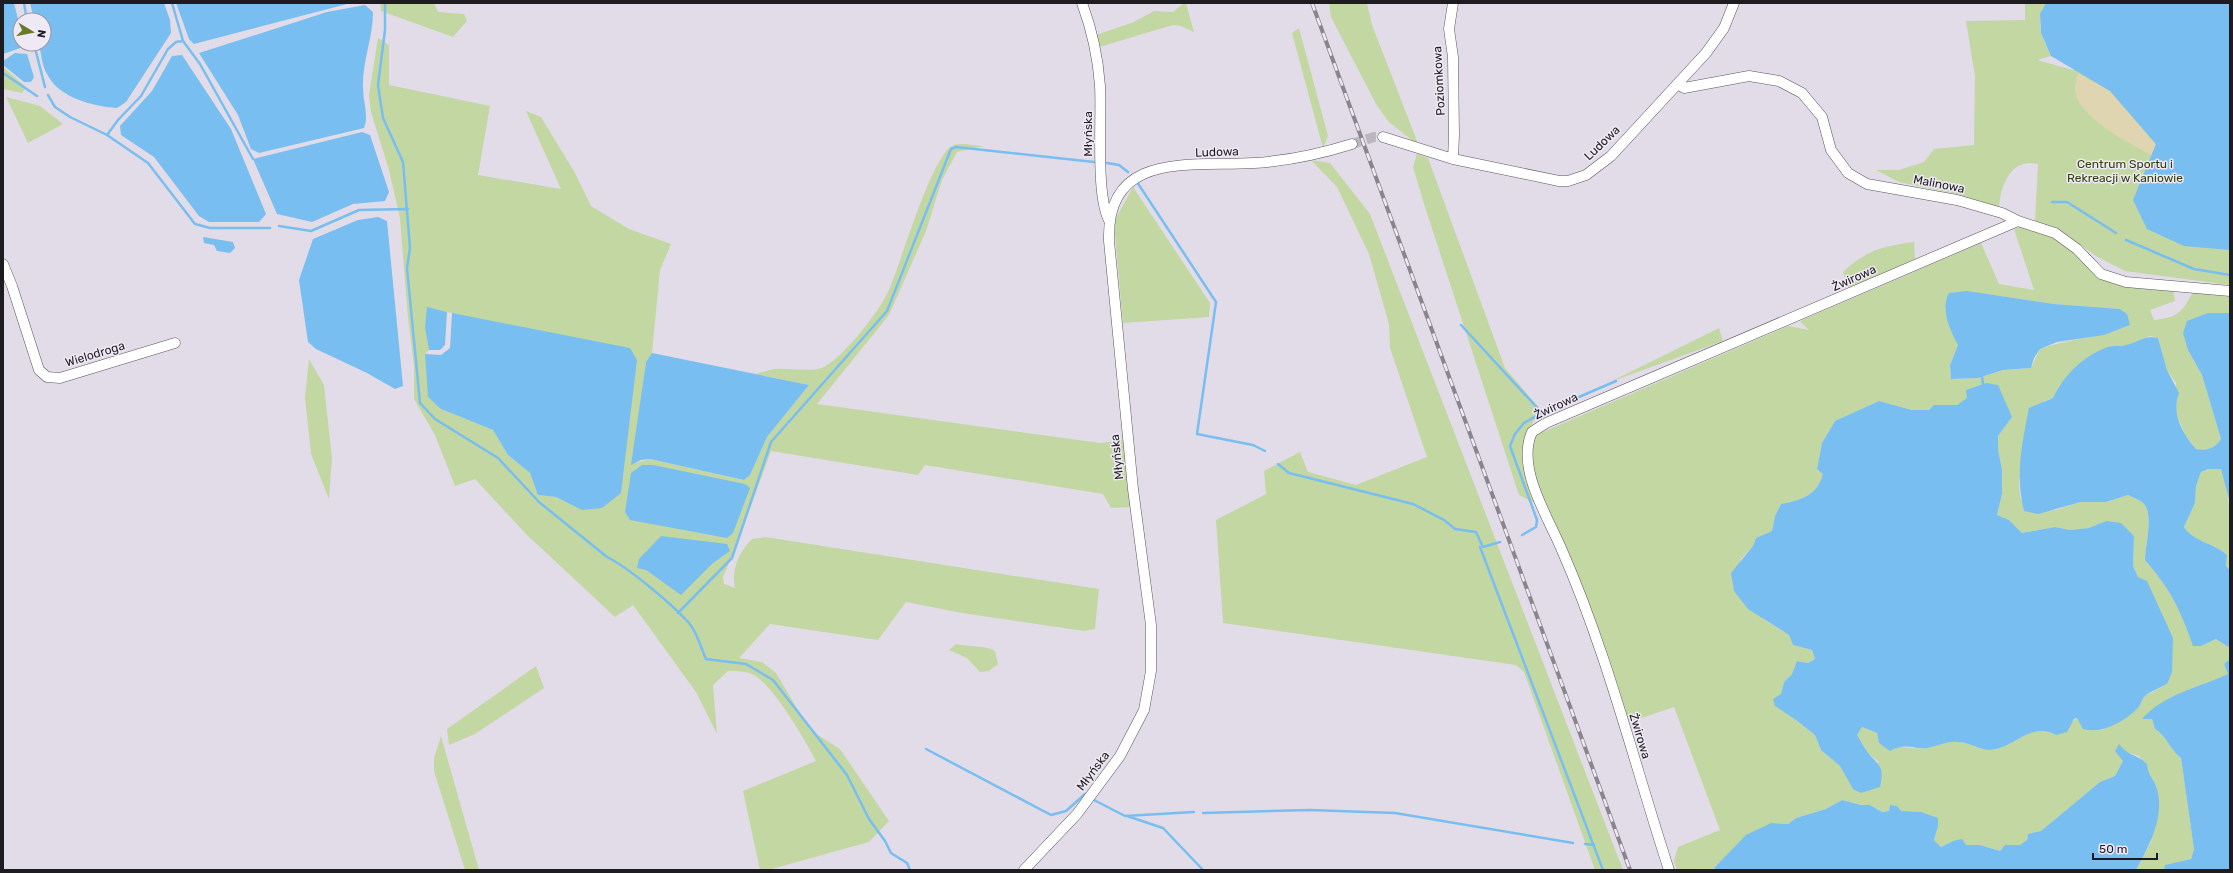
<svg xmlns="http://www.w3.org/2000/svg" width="2233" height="873" viewBox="0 0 2233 873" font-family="Rubik,sans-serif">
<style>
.green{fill:#c2d7a2;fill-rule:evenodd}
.sand{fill:#dfd5b1}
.water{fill:#79bef1}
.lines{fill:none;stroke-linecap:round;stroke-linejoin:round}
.stream{stroke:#79bef1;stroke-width:2.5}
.minor-tunnel{stroke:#bbb6c0;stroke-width:10;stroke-dasharray:10 5;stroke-linecap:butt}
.minor-casing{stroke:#59545e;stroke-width:11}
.minor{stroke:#fff;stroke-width:10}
.rail-casing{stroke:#89858d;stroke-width:4}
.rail{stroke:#efe9f5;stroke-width:2.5;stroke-dasharray:8;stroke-linecap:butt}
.labels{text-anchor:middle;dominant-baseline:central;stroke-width:3;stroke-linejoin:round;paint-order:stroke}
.street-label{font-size:12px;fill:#1e1c20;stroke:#efe9f5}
.park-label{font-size:12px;fill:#2e3f08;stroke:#efe9f5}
</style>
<rect width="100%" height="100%" fill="#e2dce8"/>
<path class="green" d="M380,3H434L438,12L464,14L467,21L453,37L381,11Z
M1184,3H1186L1194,32L1181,26L1173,25L1099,47L1096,35L1134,22L1154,11L1173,12Z
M1329,3H1367L1372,25L1419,146L1388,121L1376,104L1331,17Z
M2025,3H2046C2034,23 2042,36 2051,56L2037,60L2073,70L2120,30L2230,168V285L2125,271L2096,256L2057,228L2035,222L2038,164C2010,158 2001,185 1999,207L1957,194L1899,182L1876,170H1899L1924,162L1934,149L1974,145L1975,76L1966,21L2025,20Z
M1299,28L1328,136L1323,148L1292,33Z
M378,38L389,45V85L490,106L478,175L561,189L526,111L541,117L575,173L591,206L629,229L671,244L660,270L652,353L646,362L632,464L650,459L744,480L750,475L767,437L809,385L756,374C762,372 769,370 776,369C788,368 812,372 822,368C842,359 876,315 886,296C900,270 931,153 954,145C962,142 976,146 984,146L957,152L942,180L926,231L889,315L817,404L1100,443L1125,440L1133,507L1111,508L1103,494L925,465L918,475L771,451L736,547L723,577L724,584L735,588C731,569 739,552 752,539L765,537L1099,589L1095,629L1084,631L962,613L906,602L878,640L770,624L739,658L762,662L776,673L810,730L840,749L889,821L869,842L768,870H760L743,791L816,761C805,740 773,684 752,674C746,671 735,671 728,671L713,685L717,734L696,692L633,605L615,617L526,534L475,479L455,486L435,435L414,399V366L408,318L400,218L389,170L371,112L369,95ZM427,308L452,313L583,510L556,497L538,495L530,473L508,455L493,430L441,409L425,354L429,350ZM730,551L712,564L657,576L646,570Z
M3,67L26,87L22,93L3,89Z
M6,97L40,106L63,124L28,143Z
M1417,154L1428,158L1505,368L1541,410C1515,447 1519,464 1535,503L1519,495L1425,207L1413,167Z
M1311,160L1330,163L1370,214L1623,870H1595L1524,672L1516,665L1223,623L1216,520L1266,494L1264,471L1300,452L1308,472L1356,485L1427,457L1390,348L1389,324L1369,254L1337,187Z
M1133,187L1210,303L1209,317L1123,323L1114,222Z
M2020,227L2052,236L2074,252L2099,277L2173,289L2175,301L2150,310L2154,320C2179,317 2181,313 2193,292L2230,297V313H2208L2188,350L2202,375L2221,439C2214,449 2207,451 2196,449L2186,436L2176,414V383L2167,370L2158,338L2150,336L2125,346L2110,347L2059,386L2053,398L2044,401L2019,481L2020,496L2025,511L2056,510L2081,502H2106L2128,495C2132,497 2138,499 2142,502C2155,512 2145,545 2145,560L2161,579L2181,612L2188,632L2201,646L2216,639L2230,648V659L2224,664L2228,674L2142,719H2152L2155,729C2168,737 2169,749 2181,758L2194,849L2191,859L2166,865L2164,870H2136L2151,842L2157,787L2139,756L2123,751V761L2115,776L2100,782L2041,831L2028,834L2027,840L2020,845H2005L2000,851L1980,845H1966L1953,841L1941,847L1934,840L1938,826L1921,812L1900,811L1896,806L1890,805L1889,811L1882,812L1871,805H1861L1842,800L1826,809L1796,818L1788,824L1771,823L1732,850L1715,867V870H1677L1674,861L1678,847L1720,830L1674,707L1627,723L1576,572L1533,472L1532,448L1536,435L1788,326L1809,330L1800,321L1981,243L1999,284L2034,290L2014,229ZM1986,294L2054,304L2120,309L2130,325C2101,338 2070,338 2040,349L2031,368L2003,370L1978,378L1951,379L1950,365L1958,345L1945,309ZM1986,383L2012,417L1998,436V449L2002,470V494L1997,515L2009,520L2022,533L2055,527L2070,530L2090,528L2106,521L2134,536L2133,566L2138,577L2147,581L2167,684L2145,696L2138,708L2124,718L2102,730L2077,718L2056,735C2030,721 2014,749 1990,750C1980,750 1968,742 1958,742C1946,741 1938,746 1928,748C1913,750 1894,745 1879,743L1877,733L1862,727L1857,735L1869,754L1879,762L1853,789L1840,766L1821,750L1815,735L1796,720L1781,694L1784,682L1792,674L1797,661L1808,663L1815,659L1812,650L1793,645L1789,635L1763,619L1740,560L1753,546L1756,538L1772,531L1775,516L1781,504C1801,500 1817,496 1824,473L1817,469L1822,443L1835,421L1879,401L1912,410H1929L1934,405H1957L1967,398V390Z
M1914,242L1915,259L1849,289L1843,272C1866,250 1884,246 1914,242Z
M1719,328L1723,341L1610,382Z
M309,359L324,385L332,458L329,499L311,454L305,397Z
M2208,469H2221C2233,501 2230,536 2230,570L2226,566L2227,555C2214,543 2194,542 2184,527L2195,503L2196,486L2201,472Z
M956,644C970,647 983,645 995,651L998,664L989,671L980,672L967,658L949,650Z
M536,666L544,688L475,734L449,745L447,729Z
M441,736L479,870H465L434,771V758Z"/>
<path class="sand" d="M2078,73L2110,91L2156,145L2152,155C2131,145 2074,115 2075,88C2075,83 2077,77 2078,73Z"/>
<path class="water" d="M3,3H14L20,27V44H23L20,48L3,54Z
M30,3H164L170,20L171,33L126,102L117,108C92,106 59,98 47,74C42,66 41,53 39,44H44V20H34Z
M176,3H351L194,44L189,39Z
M2046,3H2230V250L2184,246L2147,229L2133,200L2156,144L2110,91L2051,56L2041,33L2040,14Z
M365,5L373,12C373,38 362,62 363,88C363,102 369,115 364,128L259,153L251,149L238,115L199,53L327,12Z
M15,53L27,54L34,77L31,82H24L3,65V61Z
M182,55L231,129L266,214L259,222H209L199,216L154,157L121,135L120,126L152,91L172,56Z
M362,132L370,135L389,192L385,201L353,204L312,222L277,214L253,159Z
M378,217L387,221L403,386L395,389L367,373L316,349L308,342L299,280L313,239L358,220Z
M203,237L233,242L235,248L230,253L217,251L214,245L204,243Z
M1967,291L2054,304L2120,309L2127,314L2130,325L2104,335L2057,342L2040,349L2034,358L2031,368L2003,370L1978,378L1951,379L1950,365L1958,345C1950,330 1940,309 1949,293Z
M427,307L447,312L445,345L440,350H429L425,327Z
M452,313L630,348L637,360L621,493L602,508L582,510L556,497L538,495L530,473L508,455L493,430L441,409L428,397L425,354L441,355L450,348Z
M2208,313H2230V503L2221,469H2208L2201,472L2196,486L2195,503L2184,527C2194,542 2214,543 2227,555L2226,566L2230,570V648L2216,639L2201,646H2193C2180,609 2171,590 2145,560C2145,545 2155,512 2142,502C2138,499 2132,497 2128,495L2106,502H2081L2038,514L2024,511C2015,476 2022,443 2029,408L2053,398C2064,375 2083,356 2108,347C2114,345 2121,347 2126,345C2139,342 2144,335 2158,338L2167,370L2179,393C2171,413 2182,433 2196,449C2207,451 2214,449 2221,439L2202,375L2188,350L2183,333L2187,321Z
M652,353L809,385L767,437L750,475L744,480L650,459L641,460L631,465L646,362Z
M1986,383L1998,385L2012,417L1998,436V449L2002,470V494L1997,515L2009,520L2022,533L2055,527L2070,530L2089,528L2106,521L2121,523L2134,536L2133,566L2138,577L2147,581L2173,638L2172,672L2167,684C2160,688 2151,691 2145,696C2142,699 2141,705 2137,709C2123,722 2103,734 2083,729L2077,718L2074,719L2067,732L2056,735C2030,721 2014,749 1990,750C1980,750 1968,742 1958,742C1947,741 1938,746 1928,748C1912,750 1907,742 1890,751L1879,743L1877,733L1862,727L1857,735C1861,741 1865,749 1869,754C1881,767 1884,768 1880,787L1861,793L1853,789L1840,766L1821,750L1815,735L1796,720L1775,706L1773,699L1781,694L1784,682L1792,674L1797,661L1808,663L1815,659L1812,650L1793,645L1789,635L1748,609L1734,591L1731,573L1753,546L1756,538L1772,531L1775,516L1781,504C1801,500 1817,496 1823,474L1817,469L1822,443L1835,421L1879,401L1912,410H1929L1934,405H1957L1967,398L1966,390Z
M642,465H653L745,484L750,488L733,533L727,538L630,520L625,512L631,473Z
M661,536L727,544L730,551L712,564L681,595L646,570L637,568L639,559Z
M2230,659V870H2164L2165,865L2191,859L2194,849L2181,758C2169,749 2168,737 2155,729L2152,719H2142C2164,694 2198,688 2228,674L2224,664Z
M2119,744C2126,755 2137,754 2147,764C2148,777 2154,778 2157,789C2165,817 2149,846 2136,870H1715V867L1746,835L1771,823L1788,824L1796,818L1826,809L1842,800L1861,805H1870L1882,812L1889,811L1890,805L1897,806L1901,811L1921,812L1938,818V826L1934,840L1941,847L1953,841L1962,839L1966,845H1980L2000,851L2005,845H2020L2027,840L2028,834L2041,831L2100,782L2115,776L2123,761L2115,751Z"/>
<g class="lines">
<path class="stream" d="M24,3L27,20
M172,3L183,41L200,64L253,159
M385,3V30L378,85L383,118L403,162L410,248L407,268L420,403L435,419L498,458L539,502L607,557C629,568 672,604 689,623C697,632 701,648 706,659L746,664L773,680L847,775L869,819L885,841L891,853L907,863L910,870
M34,44L45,87
M3,73L37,96
M48,95L55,107L70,117L107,135L148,163L195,224L210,228H270
M107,135L118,120L141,96L168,49L176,42L183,41
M1107,163L1119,165L1128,172
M1137,182L1216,302L1197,434L1253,445L1265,451
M2052,202H2067L2116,233
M279,226L311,231L359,210L408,209
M2126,240L2194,269L2230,275
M1461,325L1542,413L1524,423L1515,434L1510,446L1537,520L1536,527L1522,535
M1982,377L1983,384
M1572,400L1616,381
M1542,413L1559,406
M1278,464L1289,473L1413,504L1444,520L1455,529L1476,532L1483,547L1500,542
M1480,547L1603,870
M678,613L732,558L771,442L887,311L951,149L956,147L1094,162
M926,749L1051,815L1066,811L1085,794
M1094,800L1125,816L1194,812
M1203,813L1310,810L1395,813L1573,843
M1127,816L1163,828L1203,870
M1585,844L1594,845"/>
<path class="minor-tunnel" d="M1352,144L1374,137H1383"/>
<defs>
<path id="minor" d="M1082,3C1092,30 1098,57 1100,86C1102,118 1095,198 1110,222
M1677,84L1684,88L1749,76L1779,81L1802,93L1822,117L1831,150L1848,173L1867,184L1957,200L2002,213L2018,221L2055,233L2077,249L2101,274L2126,282L2230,291
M1383,137L1453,159L1559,181H1568L1586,175L1611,156L1706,53L1724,28L1734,3
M1453,159L1454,135L1453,57L1449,29L1453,3
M3,264L12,286L39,370L47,377L60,378L175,343
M1024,870L1077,814L1120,756L1144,710L1151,671V625L1133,489L1109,241C1106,150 1191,167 1254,163C1287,161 1320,154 1352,144
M1669,870C1634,763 1607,652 1561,548C1547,515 1516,468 1532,432L1546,423L2018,221"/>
</defs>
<use href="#minor" class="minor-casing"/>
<use href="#minor" class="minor"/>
<defs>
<path id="rail" d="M1312,3L1630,870"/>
</defs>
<use href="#rail" class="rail-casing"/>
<use href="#rail" class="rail"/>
</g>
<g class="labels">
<g class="street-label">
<text transform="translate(1439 81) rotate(-93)">Poziomkowa</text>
<text transform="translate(1088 134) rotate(-90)">Młyńska</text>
<text transform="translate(1602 143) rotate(-44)">Ludowa</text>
<text transform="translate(1217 152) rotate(-2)">Ludowa</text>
<text transform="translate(1939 184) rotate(11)">Malinowa</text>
<text transform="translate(1854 278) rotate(-24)">Żwirowa</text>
<text transform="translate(95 354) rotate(-17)">Wielodroga</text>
<text transform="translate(1556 406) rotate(-25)">Żwirowa</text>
<text transform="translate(1117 457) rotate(-96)">Młyńska</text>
<text transform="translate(1640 736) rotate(73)">Żwirowa</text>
<text transform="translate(1093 771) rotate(-53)">Młyńska</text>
</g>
<g class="park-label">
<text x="2125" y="164">Centrum Sportu i<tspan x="2125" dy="14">Rekreacji w Kaniowie</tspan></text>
</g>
</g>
<rect width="2233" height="873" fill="none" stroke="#1e1c20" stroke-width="8"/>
<g transform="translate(32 32) rotate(100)"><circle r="19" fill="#efe9f5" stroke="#9b97a0"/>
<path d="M0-3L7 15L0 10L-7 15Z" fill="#6b7825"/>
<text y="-6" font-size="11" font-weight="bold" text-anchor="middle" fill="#1e1c20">N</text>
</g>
<path d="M2093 853v6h64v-6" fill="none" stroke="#1e1c20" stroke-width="2"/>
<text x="2099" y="853" font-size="12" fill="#1e1c20" stroke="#efe9f5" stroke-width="3" paint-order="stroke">50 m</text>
</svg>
